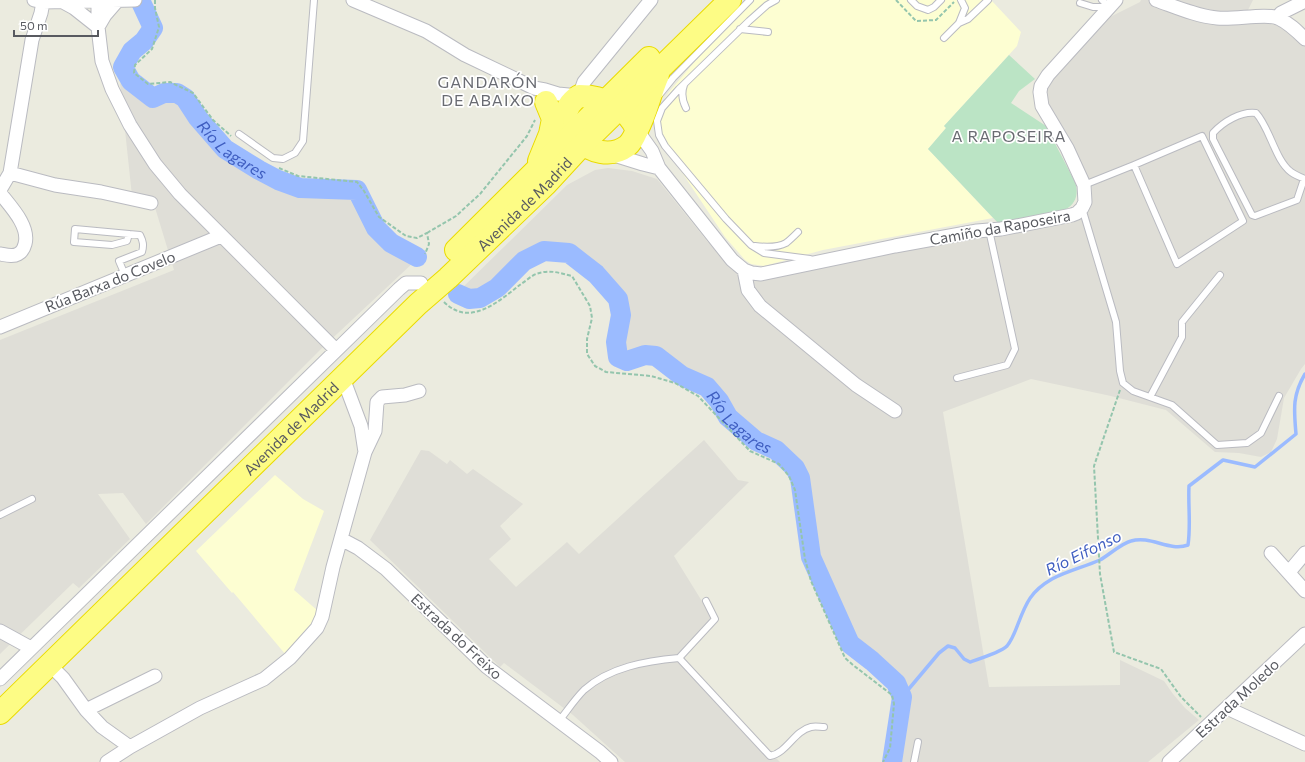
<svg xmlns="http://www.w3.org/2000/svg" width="1305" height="762" viewBox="0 0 1305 762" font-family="Commissioner,sans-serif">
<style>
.commercial{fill:#fdfed2}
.industrial{fill:#dfded7}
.green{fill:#bbe4c5}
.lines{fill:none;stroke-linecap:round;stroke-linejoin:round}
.stream{stroke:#9bbbff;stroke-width:3.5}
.river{stroke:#9bbbff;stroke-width:20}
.lane-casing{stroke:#babbc1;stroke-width:8}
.street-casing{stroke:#babbc1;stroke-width:15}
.highway-casing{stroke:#eadb00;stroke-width:24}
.path{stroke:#94c5ad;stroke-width:2;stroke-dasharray:4 2;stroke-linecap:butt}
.lane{stroke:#fff;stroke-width:6}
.street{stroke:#fff;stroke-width:13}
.highway{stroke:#fdfc85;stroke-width:22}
.labels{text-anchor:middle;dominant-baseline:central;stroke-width:3.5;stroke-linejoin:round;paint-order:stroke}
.street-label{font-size:15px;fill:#585a60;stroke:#fff}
.neighbourhood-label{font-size:16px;letter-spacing:1px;fill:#696b72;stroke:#fff}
.water-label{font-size:16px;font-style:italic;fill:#3f5ec1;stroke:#fff}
</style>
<rect width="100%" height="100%" fill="#ebebdf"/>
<path class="commercial" d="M745,0H991L1021,32L1017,46L944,126L946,128L928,149L993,218L823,250L764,266L751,264L745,260L725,237L671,156L655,127L660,106L669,92L703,52L699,45Z
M275,475L303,499L324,511L294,590L318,611L314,623L286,655L233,592L232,593L196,551Z"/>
<path class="industrial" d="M1141,0H1253L1244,18L1268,16L1305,39V364L1301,369L1284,398L1277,439L1271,452L1261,457L1239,453L1215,452L1166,410L1111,396L1031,379L943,412L989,687L1120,685V660L1164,681L1173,694L1185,708L1199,720L1148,762H897L907,697L901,680L854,641L848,628L816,555L805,477L799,465L779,446L759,437L732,414L724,398L710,383L685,371L658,352L645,350L627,355L622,353L621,343L626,315L623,297L600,270L571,248L543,246L521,257L494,284L478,293L469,294L460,290L567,185L595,170L608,168L632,171L657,179L707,241L739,274L858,259L1070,221L1087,212L1092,202V188L1085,172L1046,103V92L1047,86L1106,19L1140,2Z
M120,83L152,103L165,98H176L181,102L194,121L221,152L256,175L276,185L300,193L354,195L372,231L388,247L415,261L322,348L146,524L123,493L98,494L130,539L79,588L73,583L0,654V340L174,270L153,201L132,196Z
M704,440L738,480L749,482L674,556L713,619L680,653L750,733L780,762H625L573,715L504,663L500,667L370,540L421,450L429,451L447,464L450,460L467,474L473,469L523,504L500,526L511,539L489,559L516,587L567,542L579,554Z"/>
<path class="green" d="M1009,55L1035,79L1019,91L1011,103L1046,126L1075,182C1079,193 1076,204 1066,209L998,223L928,149L946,128L944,126Z"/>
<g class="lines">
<path class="stream" d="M902,697L939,653L948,646L955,648L964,659L970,662C979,659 1001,652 1007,646C1012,640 1015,632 1018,624C1026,603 1031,591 1052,579C1067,571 1084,567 1100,560C1109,555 1122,543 1131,541C1151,535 1169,552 1188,545C1191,525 1188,506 1189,486L1223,460L1255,467L1296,434C1294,410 1292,396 1305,374"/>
<g class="river">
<path id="s1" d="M140,0L153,28L144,41L132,51L123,67L131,81L153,98L164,93H177L185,98L198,118L225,149L259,170L278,180L300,188L357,190L376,228L391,243L417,257"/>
<path id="s2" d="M458,294L469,299L480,298L497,288L524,261L544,251L569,253L596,274L618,299L621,315L616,342L618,357L627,361L645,355L656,356L682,376L707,387L719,401L728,417L756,441L776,450L795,468L800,478L811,557L850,644L872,661L896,683L902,697L892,762"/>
</g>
<defs>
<path id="lane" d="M776,0L767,5L749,21L679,89L662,108L657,121L659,135L665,146L726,219L751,245L764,253L810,259
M911,0L917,6L928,10L934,7L941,0
M1102,0L1109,7
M1080,3L1093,7H1108
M959,23L968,19L988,0
M740,29L768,32
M944,38L959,23L965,8L961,0
M684,85C681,93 682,100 686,108
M660,94L673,78L750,0
M239,134L273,158L283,159L295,153L303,141L314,0
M1304,179L1297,200L1255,216L1252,215L1217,147L1213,139V133C1223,122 1241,111 1256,113C1270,128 1275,160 1291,172C1295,175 1300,177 1305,179
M1084,185L1134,165L1177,264L1243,221L1202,136L1134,165
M1082,208L1116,322L1120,371L1123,383L1133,391L1172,405L1217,445L1247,443L1261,433L1279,396
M755,246C764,247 777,248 786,243C790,240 794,236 798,232
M125,275L119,261L142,252C144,245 143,241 140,235L75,229L74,242L112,245L127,241L129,234
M957,378L1007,365L1015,349L989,230
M1150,397L1182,337V322L1220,275
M0,515L32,499
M679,658L770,756C787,753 794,731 811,727C815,726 820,727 824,727
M559,721C567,711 575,699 584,690C610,667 646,661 679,658L715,619L706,601
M914,762L918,742"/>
<path id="street" d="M34,0L43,2L135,0
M353,0L426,31L465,55L534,88L545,90L558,94L579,96L584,82L651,0
M1156,0C1176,7 1196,16 1217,18C1234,20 1266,13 1278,18C1289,23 1297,31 1305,39
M98,1V27L102,61L112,89L130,125L155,164L180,194L336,350
M63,2L74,8L98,27L105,15L118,0
M1277,18L1281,13L1305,1
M637,130L652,151L659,168L732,260L744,270L752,273L761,274L895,246L977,231L1001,229L1072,215L1077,213L1082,208L1085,202L1084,185L1067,148L1042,106L1040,92L1041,86L1048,75L1116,0
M611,154L643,164L659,168
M10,173L55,185L101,192L151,203
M0,190L10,173L32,40L41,13L43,2
M0,193C10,206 30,226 25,244C24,248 22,252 18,254C13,257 6,255 0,254
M744,270L748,290L760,306L856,385L895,411
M0,327L221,236
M365,452L375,431L377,402L382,397L405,395L419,391
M341,539L358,548L386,569L487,667L600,752L611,762
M1271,553L1305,591
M1289,572L1305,553
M0,631L31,648
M49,664L63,678L86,710L102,727L130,747
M0,679L399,289L406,283H421
M1227,708L1305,744
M86,710L155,676
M107,762L130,747L200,708L264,679L290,658L317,628L322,617L333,567L365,452L361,426L343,378
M1169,762L1305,634"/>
<g id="highway">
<path d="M579,96C603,96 627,107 637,130C635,135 632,142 627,146C595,170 541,121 579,96Z"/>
<path d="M637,130C646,114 650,93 658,75"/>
<path d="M539,161L550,134L553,119L546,102"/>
<path d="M456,250L649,58"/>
<path id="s3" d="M0,713L418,304L448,278L546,184L582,145L730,0"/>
</g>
</defs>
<use href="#lane" class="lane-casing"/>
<use href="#street" class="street-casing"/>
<use href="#highway" class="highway-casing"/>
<path class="path" d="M155,0V8L159,27L152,49L135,65L134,73L148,84L170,82L193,93L213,120L231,136
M896,0L916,21L936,20L954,2
M279,168L298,176L357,182L364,191L379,217L406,236L417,238L427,233L429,244L425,254
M427,233L456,216L480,194L527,136L535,120
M444,302C470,328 499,301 521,284C526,281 531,276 536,274C550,269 559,273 572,276L590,306L592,318L587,339V354L595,366L606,372L651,376L675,383L698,396L750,451L779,464L789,476L795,490L805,559L811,581L845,658L853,665L892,695L894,704L890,748L883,762
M1120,390L1094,466L1100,574L1114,652L1161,669L1181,697L1201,717"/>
<use href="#lane" class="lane"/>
<use href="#street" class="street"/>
<use href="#highway" class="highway"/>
</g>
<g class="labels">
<g class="street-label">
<text stroke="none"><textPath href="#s3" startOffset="731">Avenida de Madrid</textPath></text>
<text transform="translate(1000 227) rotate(-10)">Camiño da Raposeira</text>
<text transform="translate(110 281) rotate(-22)">Rúa Barxa do Covelo</text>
<text stroke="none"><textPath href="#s3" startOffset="407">Avenida de Madrid</textPath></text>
<text transform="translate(457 636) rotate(43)">Estrada do Freixo</text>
<text transform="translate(1237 698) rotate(-43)">Estrada Moledo</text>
</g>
<g class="neighbourhood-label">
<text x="488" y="81">GANDARÓN<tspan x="488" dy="18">DE ABAIXO</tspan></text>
<text x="1009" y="135">A RAPOSEIRA</text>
</g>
<g class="water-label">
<text stroke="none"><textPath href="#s1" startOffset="230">Río Lagares</textPath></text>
<text stroke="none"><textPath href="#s2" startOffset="403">Río Lagares</textPath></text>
<text transform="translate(1083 552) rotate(-26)">Río Eifonso</text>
</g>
</g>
<path d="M14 30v6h84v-6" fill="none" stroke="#585a60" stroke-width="2"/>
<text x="20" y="30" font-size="12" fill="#585a60" stroke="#ffffff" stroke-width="3" paint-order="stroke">50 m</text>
</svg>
